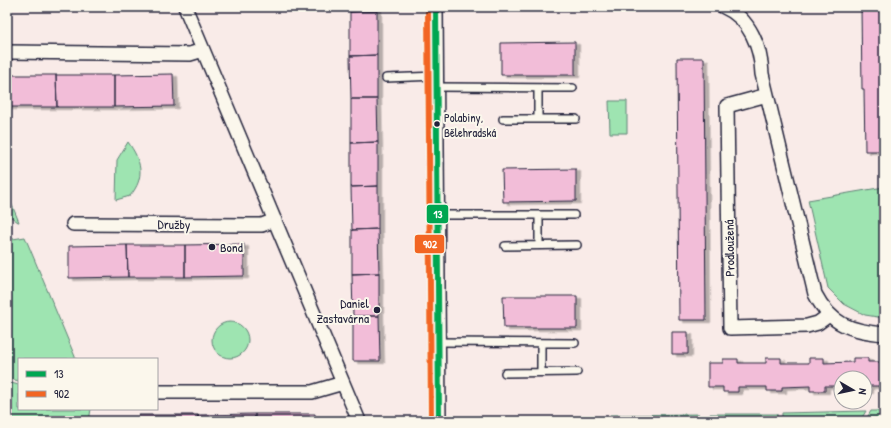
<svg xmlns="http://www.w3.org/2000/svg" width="891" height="428" viewBox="0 0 891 428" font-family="'Patrick Hand',sans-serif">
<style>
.green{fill:#9ee4b1;stroke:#608376}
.building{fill:#f2bdd8;stroke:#22223b;filter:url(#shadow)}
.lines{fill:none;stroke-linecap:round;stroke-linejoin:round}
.lane-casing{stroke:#22223b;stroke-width:10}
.street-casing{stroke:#22223b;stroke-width:16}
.lane{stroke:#fbf7ec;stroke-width:7}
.street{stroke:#fbf7ec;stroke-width:13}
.bus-1-casing{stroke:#fbf7ec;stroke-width:9}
.bus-2-casing{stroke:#fbf7ec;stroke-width:9}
.bus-1{stroke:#00a651;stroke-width:6}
.bus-2{stroke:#f26522;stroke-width:6}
.bus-dot{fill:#22223b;stroke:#fbf7ec;stroke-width:1.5}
.labels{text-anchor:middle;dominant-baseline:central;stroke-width:4;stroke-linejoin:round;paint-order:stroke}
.bus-label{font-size:12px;fill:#22223b;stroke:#fbf7ec;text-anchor:start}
.street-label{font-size:13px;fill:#22223b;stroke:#fbf7ec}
.poi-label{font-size:13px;fill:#22223b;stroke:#fbf7ec;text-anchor:start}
.line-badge{stroke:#fbf7ec;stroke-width:1.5}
.badge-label{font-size:11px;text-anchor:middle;font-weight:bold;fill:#fff}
</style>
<defs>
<filter id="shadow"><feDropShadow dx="4.5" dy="2.5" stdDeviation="0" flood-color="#0004"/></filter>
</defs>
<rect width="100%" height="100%" fill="#f9ebe8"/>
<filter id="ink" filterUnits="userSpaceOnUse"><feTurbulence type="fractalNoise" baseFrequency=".025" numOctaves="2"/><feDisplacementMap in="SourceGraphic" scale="8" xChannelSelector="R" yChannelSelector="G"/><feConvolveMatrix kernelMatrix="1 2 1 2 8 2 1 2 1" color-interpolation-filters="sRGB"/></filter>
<g filter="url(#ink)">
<path class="green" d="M609,101H627V133H610Z
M128,142C141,160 146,177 130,196L116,200L117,160Z
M884,187V318L865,315L844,304L828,288L808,200Z
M7,193L19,222H18L7,214Z
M25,237L76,359H19V381L7,378V240Z
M212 340a18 18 0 1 1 36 0a18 18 0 1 1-36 0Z
M7,382L19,385V409H91L89,421H7Z
M866,411L860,421H782V413Z
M871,411H884V421H865Z
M699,414L691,421H610V415Z
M710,414H777V421H713Z"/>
<path class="building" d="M350,7H377V11L350,12Z
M861,7H884V151H865L864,89H862Z
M377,11V55L350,56V12Z
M575,42V75H501V43Z
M377,55V99H351L350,56Z
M677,58H704L706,320H679Z
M173,74L174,106L114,107V75Z
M7,75H56L57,107H7Z
M56,75H114V107H57Z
M351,99H377L378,142L351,143Z
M378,142V186L351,187V143Z
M576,169V201L503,202L502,170Z
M378,186V229L352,230L351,187Z
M378,229L379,273L352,274V230Z
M244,244V276L185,277V245Z
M127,245L128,277L69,278V246Z
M127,245H185V277H128Z
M379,273V316H353L352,274Z
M503,296H577V328H504Z
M353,316H379L380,361H353Z
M672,332H688V354H672Z
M766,358H781V363H809V358H824V363L853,362V358H868V362H884V386H869V391H865V378H841V386H825V391H810V386L782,387V391H767V387H738V392H723V387H708V363H723V359H738V363H766Z
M255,414H315V421H255Z
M255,414V421H198V415Z
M139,415H198V421H140Z"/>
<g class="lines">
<defs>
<path id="lane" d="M386,78L436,76
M436,87L573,88
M538,88V119
M503,119H576
M437,215H574
M539,245V215
M505,246L577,245
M438,342L575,343
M541,372V343
M505,373L577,372"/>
<path id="street" d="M185,7L359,421
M436,7L439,421
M724,7C750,18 761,48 762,74L815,294C831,325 851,331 884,334
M7,52L190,54L203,50
M767,95L727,106L730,328L807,326L818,323L829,315
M73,224L248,225H262L275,220
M157,392H312L343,383"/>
</defs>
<use href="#lane" class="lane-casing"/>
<use href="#street" class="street-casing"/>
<use href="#lane" class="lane"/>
<use href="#street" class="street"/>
<defs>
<path id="bus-1" d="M436,7L439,421"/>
<path id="bus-2" d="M428,7L431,421"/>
</defs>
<use href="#bus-1" class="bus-1-casing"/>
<use href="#bus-2" class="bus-2-casing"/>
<use href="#bus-1" class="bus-1"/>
<use href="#bus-2" class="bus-2"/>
</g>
</g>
<g class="bus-dot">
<circle cx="437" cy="124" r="3.5"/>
<circle cx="212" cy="247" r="4"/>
<circle cx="377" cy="310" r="4"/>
</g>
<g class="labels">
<g class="bus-label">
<text x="444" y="117">Polabiny,<tspan x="444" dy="15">Bělehradská</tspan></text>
</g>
<g class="street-label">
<text transform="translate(174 224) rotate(1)">Družby</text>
<text transform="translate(729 248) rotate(-91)">Prodloužená</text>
</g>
<g class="poi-label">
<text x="220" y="247">Bond</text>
<text x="369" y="303" text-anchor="end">Daniel<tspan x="369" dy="15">Zastavárna</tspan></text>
</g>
</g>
<g class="line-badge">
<rect x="426" y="204" width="23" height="20" rx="4" fill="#00a651"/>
<rect x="414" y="234" width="31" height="20" rx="4" fill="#f26522"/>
</g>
<g class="badge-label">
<text x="438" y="218">13</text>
<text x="430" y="248">902</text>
</g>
<rect width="891" height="428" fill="none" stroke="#fbf7ec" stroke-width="24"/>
<rect x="12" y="12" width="867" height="404" fill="none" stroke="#22223b" stroke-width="1.5" filter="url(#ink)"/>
<rect x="18" y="358" width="140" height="52" fill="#fbf7ec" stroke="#a4a2a5"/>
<rect x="26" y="371" width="20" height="6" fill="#00a651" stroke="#a4a2a5"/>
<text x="54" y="378" font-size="12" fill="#22223b">13</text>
<rect x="26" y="391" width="20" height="6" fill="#f26522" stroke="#a4a2a5"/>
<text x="54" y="398" font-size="12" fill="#22223b">902</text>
<g transform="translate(853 390) rotate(99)"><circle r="19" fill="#fbf7ec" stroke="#a4a2a5"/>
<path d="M0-3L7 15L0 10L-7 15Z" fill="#22223b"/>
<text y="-6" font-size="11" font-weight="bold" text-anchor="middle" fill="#22223b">N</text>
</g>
</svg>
